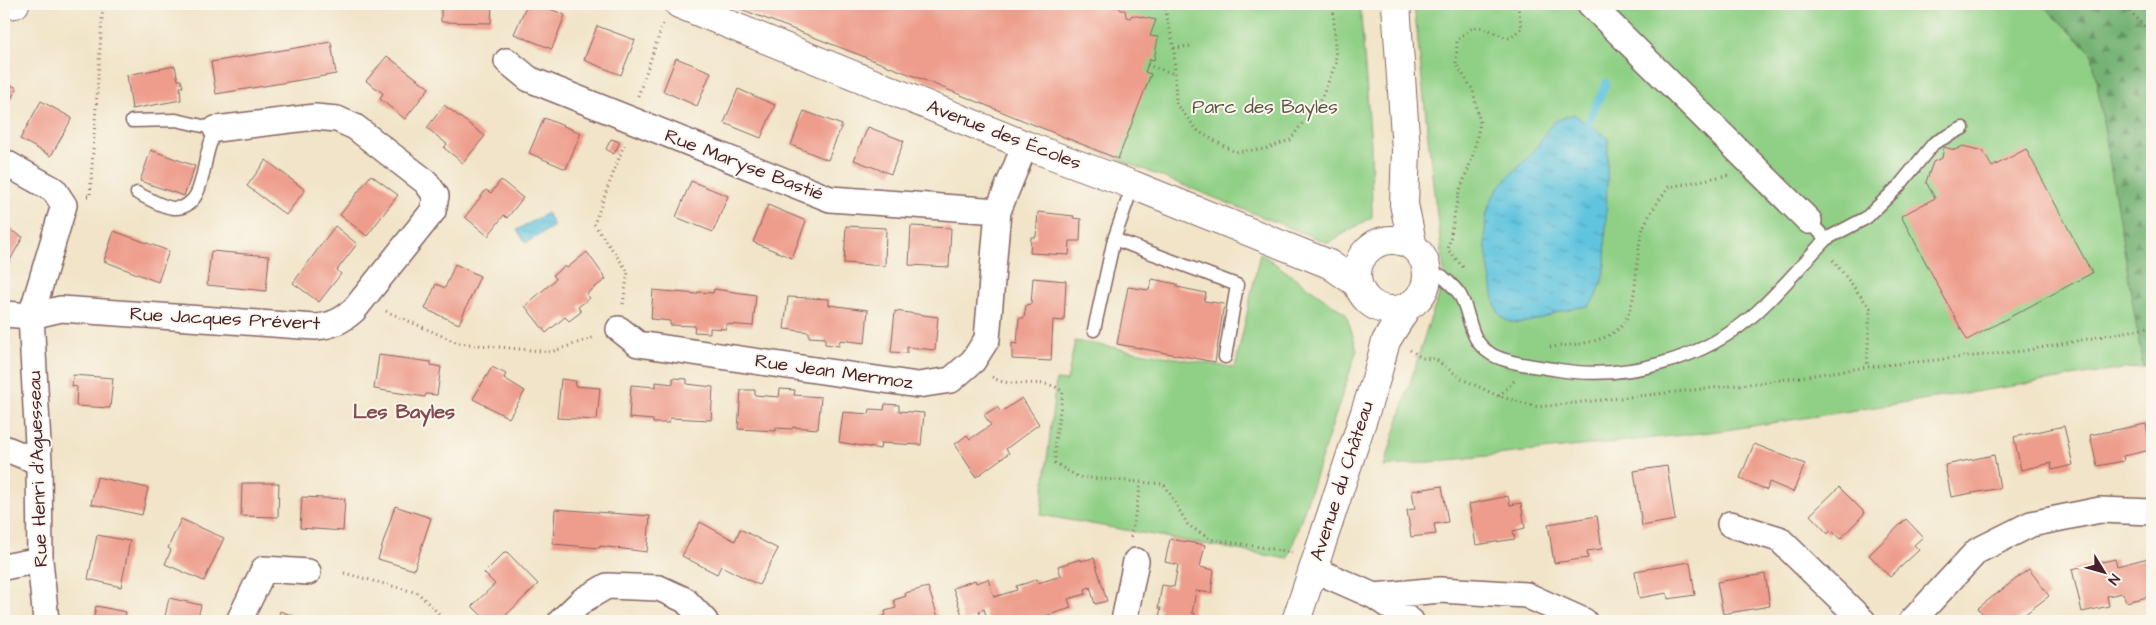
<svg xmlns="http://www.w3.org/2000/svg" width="2156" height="625" viewBox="0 0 2156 625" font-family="'Architects Daughter',sans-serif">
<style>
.green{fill:#90d086;stroke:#6d7858}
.forest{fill:url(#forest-firs);stroke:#5f684f}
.water{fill:url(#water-ripples);stroke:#557284}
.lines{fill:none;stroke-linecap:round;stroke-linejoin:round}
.stream{stroke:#60c4de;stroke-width:8}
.building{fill:#ee9c8b}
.lane-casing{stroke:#846462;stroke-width:15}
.street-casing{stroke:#846462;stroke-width:28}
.secondary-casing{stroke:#846462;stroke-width:30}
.path{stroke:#846462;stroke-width:3;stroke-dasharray:1 4;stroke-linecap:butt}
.lane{stroke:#fff;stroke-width:12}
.street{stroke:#fff;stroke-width:25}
.secondary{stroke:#fff;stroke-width:28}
.labels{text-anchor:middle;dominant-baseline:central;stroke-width:4;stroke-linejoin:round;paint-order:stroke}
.park-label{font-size:19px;fill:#5f5446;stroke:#fbf7ec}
.street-label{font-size:19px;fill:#4a1f2b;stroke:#fbf7ec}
.neighbourhood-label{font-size:20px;font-weight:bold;fill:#834b4d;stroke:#fbf7ec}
</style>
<defs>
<pattern id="forest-firs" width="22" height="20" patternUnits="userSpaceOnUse" patternTransform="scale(1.25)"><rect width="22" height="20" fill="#74b273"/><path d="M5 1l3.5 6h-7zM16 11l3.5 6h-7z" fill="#61905f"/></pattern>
<pattern id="water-ripples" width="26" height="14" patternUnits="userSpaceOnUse" patternTransform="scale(1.25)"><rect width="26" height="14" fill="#60c4de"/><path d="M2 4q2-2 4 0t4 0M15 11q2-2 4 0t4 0" fill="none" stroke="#519fb4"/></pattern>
</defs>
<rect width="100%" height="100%" fill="#fbf7ec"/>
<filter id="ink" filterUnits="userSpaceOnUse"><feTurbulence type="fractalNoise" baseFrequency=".02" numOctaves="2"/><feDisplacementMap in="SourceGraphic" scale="10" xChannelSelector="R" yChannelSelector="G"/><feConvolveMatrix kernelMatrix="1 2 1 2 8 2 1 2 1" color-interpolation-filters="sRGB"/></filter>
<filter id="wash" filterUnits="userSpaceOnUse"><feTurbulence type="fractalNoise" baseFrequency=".0096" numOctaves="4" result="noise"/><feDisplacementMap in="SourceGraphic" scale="20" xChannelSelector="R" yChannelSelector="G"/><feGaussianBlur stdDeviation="1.12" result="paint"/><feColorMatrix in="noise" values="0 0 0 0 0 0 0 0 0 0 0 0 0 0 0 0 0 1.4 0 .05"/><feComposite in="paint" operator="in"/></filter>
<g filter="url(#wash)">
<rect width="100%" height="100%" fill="#f1e4c8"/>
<path class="green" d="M1117,4H1360L1371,144L1372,217L1328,243L1090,148L1112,132L1126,17L1125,11L1121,10Z
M1414,4H2042L2092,53L2143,366L1719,431L1384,467L1428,325L1445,279L1433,184Z
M1260,253L1346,314L1357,350L1288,559L1041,515L1056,380L1067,381L1075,341L1235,368Z"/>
<path class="forest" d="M2042,4H2152V366H2143L2092,53Z"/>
<path class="water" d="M1573,114L1608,138L1605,263C1603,280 1600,293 1589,306C1581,307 1573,308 1566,310C1548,314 1530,326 1511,322C1496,319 1494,300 1492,288C1487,254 1476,213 1501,185C1510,174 1521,166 1530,155C1539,146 1545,131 1552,124C1557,119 1567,117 1573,114Z
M547,213L554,226L526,243L517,230Z"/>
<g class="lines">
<path class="stream" d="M1588,123L1606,83"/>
</g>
<g id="blocks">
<path class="building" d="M441,4H492L491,23L441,22Z
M527,4H538L565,15L552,49L514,34Z
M728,4H1117L1121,10H1125L1126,17L1130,18L1132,15L1156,20L1150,36L1158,37L1154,60L1150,59L1145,72L1151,74L1118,159L919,78Z
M597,26L635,40L621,75L584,60Z
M331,42L336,74L216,94L211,62Z
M387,56L429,88L405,119L380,99L383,93L366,81Z
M676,58L711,72L697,106L663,91Z
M175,66L178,80H181L183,87H180L181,100L132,109L127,75Z
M4,81L17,88L4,112Z
M738,89L775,105L761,138L724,123Z
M41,101L72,118L51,156L20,139Z
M444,105L485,136L463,163L444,148L447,144L427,128Z
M804,111L842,125L828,160L791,145Z
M544,118L581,133L566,169L529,153Z
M868,127L904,141L891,174L854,160Z
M611,139L620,142L614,154L606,149Z
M1963,146L1983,151L1992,167L2026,149L2092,273L1967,340L1901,216L1935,198L1926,182L1933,162L1942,158L1944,147L1955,150Z
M151,150L195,166L184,196L140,181Z
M266,160L305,190L286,215L247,186Z
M371,175L398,195L367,236L340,215Z
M501,180L523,198L507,218L504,215L488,236L465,217L486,190L491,193Z
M691,181L728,196L713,232L676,217Z
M768,205L806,221L792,258L753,242Z
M1038,212L1074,216L1073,218L1081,219L1080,241H1070L1069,255L1030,253L1031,237H1036Z
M335,226L357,244L337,270L341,274L319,302L293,283Z
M846,226L886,228L885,266L844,263Z
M911,226L951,228L949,267L909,265Z
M4,227L23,237L4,271Z
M114,231L169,251L158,282L104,261Z
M211,251L269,256L266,291L207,285Z
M587,252L606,279L586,294L590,298L578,307L581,312L569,321L565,317L546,333L525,306L556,279L553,275L565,266L567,268Z
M455,264L480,276L459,324L425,309L436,284L445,288Z
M1033,278L1066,281L1064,321L1053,320L1051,361L1012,359V343L1017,344L1019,318H1024L1026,305L1031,304Z
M1152,279L1177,284V287L1206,293L1204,301L1224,304L1215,362L1117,344L1128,287L1149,290Z
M714,289L756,295L753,326L726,324V329L710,328V333L694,332L695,326L670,325V321L651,319L653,290L697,294L698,292L713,293Z
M788,297L829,299V305L868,310L865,343L840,340L839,346L825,344V338L809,337V332L784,329Z
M895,311L938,317L935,350L907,347V353L891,352Z
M379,355L431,362V365L441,367L437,395L426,394L425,397L374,389Z
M492,367L506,374L504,378L525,391L509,418L473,399Z
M73,375L113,378L110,408L76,406L77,387L72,386Z
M673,378L687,379V384L713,387L711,420L670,418L669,423H653V420L629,418L631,385L656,387V382L673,384Z
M561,379L576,381L575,386L600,388L597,420L557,418Z
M780,389L795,390L794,395L821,397L818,429L793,427L792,429L776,428V431L738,429L741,390H755V395L779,397Z
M1022,398L1039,424L1006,449L1009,453L976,477L955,444L967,435L970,439L991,425L984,415L997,407L1001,412Z
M885,404L899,405V411L924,413L921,445L881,443L880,449L839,442L843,412L869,414L870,409L884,410Z
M2146,424L2151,450L2123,456L2124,461L2097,466L2090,435Z
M2064,426L2073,465L2052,470L2051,463L2021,470L2014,437Z
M1754,444L1805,464L1793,492L1769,482L1767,490L1740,478Z
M1994,455L2000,488L1951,497L1945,465Z
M1667,466L1675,520L1642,526L1634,471Z
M97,477L148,488L142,515L91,504Z
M242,483H279L278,517L241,516Z
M1442,486L1448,522L1434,524L1436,534L1411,537L1407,510L1415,509L1412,491Z
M1839,487L1865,513L1840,539L1831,530L1828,534L1810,515Z
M1508,496L1510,505L1521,503L1525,528L1513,531L1515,539L1476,545L1469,504Z
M302,497L345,499L343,531L300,528Z
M395,506L431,518L414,570L378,559Z
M555,509L650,516L647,552L600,546V548L553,544Z
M1597,516L1602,549L1587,551L1588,558L1554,563L1548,524Z
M181,519L224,538L204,581L165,564L171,550L168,548Z
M1906,519L1923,537L1914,545L1919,550L1890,577L1869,555Z
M700,522L735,541L740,529L778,549L759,585L721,566L717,574L682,556Z
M97,535L130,541L121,587L88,579Z
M1170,539L1205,545L1200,567L1214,570L1211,593L1196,591L1192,613H1195L1194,621H1158L1161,608H1158L1162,585L1174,587L1178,565L1165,562Z
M506,551L538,584L500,621H487L472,606L495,584L484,573Z
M2152,557V596L2126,602L2123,593L2107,596L2109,606L2082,612L2072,569L2115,559L2117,566Z
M1094,558L1107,601L1095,604L1090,587L1085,589L1086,594L1068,599L1071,608L1030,621H988L984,609L979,611L980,616L964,621L953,588L975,580L976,583L988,579L994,597L1017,590L1016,586L1027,583L1037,579L1038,583L1061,576L1058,566L1081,559V561Z
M1690,562L1695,595L1668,599L1667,593L1639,598L1635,571Z
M2029,569L2049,596L2016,621H1989L1978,608Z
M1765,574L1770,606L1723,614L1717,582Z
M928,587L939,620L867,621L886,615L885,611L896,608L894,600L906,596L905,593Z
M169,598L201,605L197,621H164Z
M96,606L126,612L124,621H93Z
M280,611L307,621H277Z"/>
</g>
</g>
<g filter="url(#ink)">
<use href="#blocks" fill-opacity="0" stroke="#846462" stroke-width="1"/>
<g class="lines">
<defs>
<path id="lane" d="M132,121L176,120L216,129C212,138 209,146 207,155C202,174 201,210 173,208C161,207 148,198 137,193
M1114,239L1237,285L1225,357
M1826,239L1866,218L1899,186L1934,143L1963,128
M1427,275L1442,276C1447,281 1456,288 1460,295C1472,316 1467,339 1491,354C1503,362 1538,367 1553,369C1623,382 1705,360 1758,311C1782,289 1804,262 1826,239L1809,221
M1094,330L1114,239L1133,185"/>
<path id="street" d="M1590,4L1809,221
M507,61L529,79L830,199L998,211
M4,162L54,190L64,205L31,316L39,462L40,560L46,621
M4,314L31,316L61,309L315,327C331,326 342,321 354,310L433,211L436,196L426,182L355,127L337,119L315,117L216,129
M619,329L638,344L918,385L951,380L973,361L987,339L998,211L1025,145
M4,448L39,462
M1730,524L1779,539L1863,621
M4,567L40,560
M1313,569L1374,596
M239,621L264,569L308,572
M561,621L583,600L607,586L659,588L685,600L705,621
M1124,621L1136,561
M1411,621L1374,596L1440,590L1526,595L1584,621
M1912,621L1977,551L2031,524L2100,510L2152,512"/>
<path id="secondary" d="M679,4L1025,145L1133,185L1329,264L1358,284
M1396,4L1406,150L1404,204L1413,247
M4,5L15,4
M1357 275a35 35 0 1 1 70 0a35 35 0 1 1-70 0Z
M1296,621L1376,379L1386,341L1407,307"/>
</defs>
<use href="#lane" class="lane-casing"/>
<use href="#street" class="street-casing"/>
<use href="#secondary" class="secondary-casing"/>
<path class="path" d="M1164,4L1174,48L1176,104L1199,132L1235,152L1265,149L1290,140L1322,97L1336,63L1333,4
M2123,4L2152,34
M1174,48L1191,46
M1147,65L1175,74
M638,96L663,24
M87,196H90L103,4
M1833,260L1870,308L1867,367
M1463,267L1448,250L1458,195L1472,159L1480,123L1473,90L1456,64L1457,41C1461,37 1467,30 1473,28C1486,24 1497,37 1510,38L1522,28L1518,8L1511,4
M623,304L628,272L594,224L624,145
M386,311L458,343L551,352L595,337
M1550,347C1570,345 1595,344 1613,333C1643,315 1632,255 1644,226C1650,212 1660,199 1669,187L1728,175
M1410,350L1422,358L1435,359L1462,379L1498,396L1538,407L1766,382L1867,367L2023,351L2152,327
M992,377C1013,391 1045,375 1063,392L1055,441V463L1078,477L1164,484L1188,525L1210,539L1292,552
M1499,396L1514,381
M1131,537L1141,483
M344,573L418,593L446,621"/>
<use href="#lane" class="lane"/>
<use href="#street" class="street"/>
<use href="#secondary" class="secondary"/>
</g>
</g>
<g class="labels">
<g class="park-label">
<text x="1265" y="107">Parc des Bayles</text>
</g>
<g class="street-label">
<text transform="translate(1004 135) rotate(21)">Avenue des Écoles</text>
<text transform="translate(744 165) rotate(21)">Rue Maryse Bastié</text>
<text transform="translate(225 319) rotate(3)">Rue Jacques Prévert</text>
<text transform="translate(834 372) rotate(8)">Rue Jean Mermoz</text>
<text transform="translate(38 469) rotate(-92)">Rue Henri d'Aguesseau</text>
<text transform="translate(1342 481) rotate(-72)">Avenue du Château</text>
</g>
<g class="neighbourhood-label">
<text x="404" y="412">Les Bayles</text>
</g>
</g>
<rect width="2156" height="625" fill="none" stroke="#fbf7ec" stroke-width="20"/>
<g transform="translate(2104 572) rotate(127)" stroke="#fbf7ec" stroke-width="4" paint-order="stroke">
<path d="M0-4L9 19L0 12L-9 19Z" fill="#4a1f2b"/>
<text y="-8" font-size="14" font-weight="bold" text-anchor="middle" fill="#4a1f2b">N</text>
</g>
</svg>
